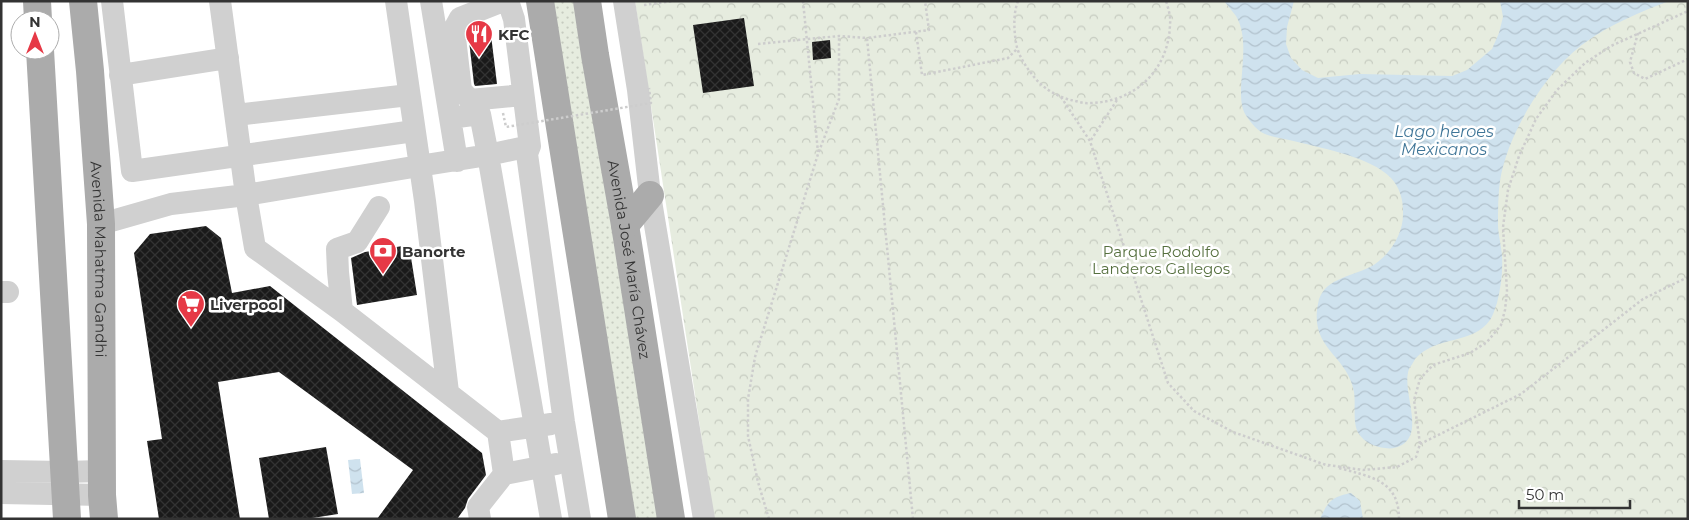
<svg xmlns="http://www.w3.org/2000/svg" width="1689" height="520" viewBox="0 0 1689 520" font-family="Montserrat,sans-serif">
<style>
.grass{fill:url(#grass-dots)}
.park{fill:url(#park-crowns)}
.water{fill:url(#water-waves)}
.building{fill:url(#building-cross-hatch)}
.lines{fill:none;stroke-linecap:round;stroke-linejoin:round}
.path{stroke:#cdcdcd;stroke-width:2.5;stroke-dasharray:2.5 2.5;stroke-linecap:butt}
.minor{stroke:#d0d0d0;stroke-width:22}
.major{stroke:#ababab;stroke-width:28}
.path-bridge{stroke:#cdcdcd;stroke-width:2.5;stroke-dasharray:2.5 2.5;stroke-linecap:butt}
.labels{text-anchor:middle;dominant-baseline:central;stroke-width:5;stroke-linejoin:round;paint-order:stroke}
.poi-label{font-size:15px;font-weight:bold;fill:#333;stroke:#fff;text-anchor:start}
.park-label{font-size:15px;fill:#56703f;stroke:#fff}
.street-label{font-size:15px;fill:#333;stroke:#fff}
.water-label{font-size:16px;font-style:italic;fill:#3f7597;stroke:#fff}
</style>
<defs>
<pattern id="grass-dots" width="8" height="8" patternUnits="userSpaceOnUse" patternTransform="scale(1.25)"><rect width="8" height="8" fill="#e6ecdf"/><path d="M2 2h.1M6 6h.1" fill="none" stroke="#c6cbc0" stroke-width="1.8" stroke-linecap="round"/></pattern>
<pattern id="park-crowns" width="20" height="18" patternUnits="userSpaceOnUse" patternTransform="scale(1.25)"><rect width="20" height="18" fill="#e6ecdf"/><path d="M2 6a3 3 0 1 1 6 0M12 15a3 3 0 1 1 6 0" fill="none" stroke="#c6cbc0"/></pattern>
<pattern id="water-waves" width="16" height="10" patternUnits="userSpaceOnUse" patternTransform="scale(1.25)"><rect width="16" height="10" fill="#cfe2ee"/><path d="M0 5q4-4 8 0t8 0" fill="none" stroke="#b2c2cd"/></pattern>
<pattern id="building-cross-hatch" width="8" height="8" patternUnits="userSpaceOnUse" patternTransform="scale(1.25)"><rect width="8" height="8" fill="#1a1a1a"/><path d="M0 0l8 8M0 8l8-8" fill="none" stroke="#333"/></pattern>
</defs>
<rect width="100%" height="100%" fill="#fff"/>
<path class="grass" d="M548,1H587L666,519H627Z"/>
<path class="park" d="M635,1H1688V519H714Z"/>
<path class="water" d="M1224,1H1294L1287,27L1286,44L1291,58L1302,70L1318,78L1360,74L1452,76L1467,70L1492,49L1499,33L1503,17L1500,1H1669C1642,11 1609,25 1586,42C1547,69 1507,134 1500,181C1498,195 1498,210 1498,224C1498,234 1501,244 1502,255C1503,271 1501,287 1497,303C1495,308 1493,316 1490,320C1473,345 1436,335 1415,359C1415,360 1409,369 1409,369C1401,391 1425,431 1402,445C1396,448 1391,449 1385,448C1375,447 1364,442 1359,434C1352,424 1356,404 1354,392C1348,355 1309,349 1318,304C1322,279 1350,277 1370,267C1389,257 1404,234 1403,212C1403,199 1400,188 1391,178C1372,157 1317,147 1289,140C1281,138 1272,137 1265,134C1258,131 1251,123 1247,117C1231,96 1254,46 1236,16C1232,11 1228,6 1224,1Z
M360,459L364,493L352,494L348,460Z
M1351,493L1360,501L1363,519H1320C1328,501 1332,497 1351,493Z"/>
<path class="building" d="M744,18L754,86L703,93L693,25Z
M490,27L497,84L475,86L474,84L468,32L469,29Z
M830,40L831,58L813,60L812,42Z
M206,226L221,238L232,293L270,286L482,453L486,475L468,499L465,508L457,519H377L413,470L279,372L218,382L240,519H159L147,441L162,439L134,253L150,234Z
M409,245L417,295L357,305L351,258L365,252Z
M326,447L338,514L306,519H269L259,458Z"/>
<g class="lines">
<path class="path" d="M803,1L818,152
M1018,1C1013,14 1014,29 1016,43C1018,54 1024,64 1031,73C1041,87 1055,96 1071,100C1077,101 1084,104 1090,103C1136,102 1169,69 1170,24C1171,16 1168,8 1166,1
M644,5L674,1
M916,32L922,75L1008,58L1017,49
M1638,33L1630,62L1634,73L1645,79L1688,59
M758,44L839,36L867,38
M1061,97L1090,141L1168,383L1194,411L1233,432L1329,466
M1091,140L1117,100
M1420,444L1521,394L1643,299L1688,277
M1328,465L1363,470L1397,467L1416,457L1420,444L1414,400L1420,379L1433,365L1470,353L1487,342L1501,325L1505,310L1507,291L1503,227L1508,190L1519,156L1536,119L1557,90L1585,63L1611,46L1688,11
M1339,468C1371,477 1399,480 1399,519
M769,519L758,482L748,436V399L755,357L818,154L839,99V36
M913,519L867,38L929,30L925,1"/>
<path class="minor" d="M112,1L132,171L414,131
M220,1L246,195L255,248L342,311L498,432L504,474
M396,1L425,201L448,392
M431,1L457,161
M503,1L460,18L454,29L461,90L470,100L512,96
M508,1L514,19L530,146L527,154L564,422L580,519
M624,1L638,90L650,195L704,519
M120,75L228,58
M236,115L409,95
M450,118L480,114L488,155L551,519
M101,224L171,204L246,195L419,166L488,155L530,146
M1,292H8
M342,311L338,272L337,249L357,242L379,207
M498,432L551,424
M1,471L64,472L102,471
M1,493L102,495
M480,519L478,507L504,474L556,464"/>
<g class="major">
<path d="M37,1L38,20"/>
<path id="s1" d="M83,1L90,71L101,224L102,495L104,519"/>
<path d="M540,1L622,519"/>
<path id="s2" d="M587,1L595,55L625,225L671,519"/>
<path d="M40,50L67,519"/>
<path d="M625,225L650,195"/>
</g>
<path class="path-bridge" d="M503,113L506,127L651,103L649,88"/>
</g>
<defs>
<symbol id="restaurant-pin" viewBox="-11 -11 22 30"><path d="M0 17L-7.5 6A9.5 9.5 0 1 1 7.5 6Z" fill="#e63946" stroke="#fff"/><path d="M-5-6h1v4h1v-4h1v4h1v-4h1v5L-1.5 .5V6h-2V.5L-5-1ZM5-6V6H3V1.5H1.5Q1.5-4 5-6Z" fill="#fff"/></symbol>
<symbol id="bank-pin" viewBox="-11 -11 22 30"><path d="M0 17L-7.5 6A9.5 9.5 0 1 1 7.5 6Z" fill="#e63946" stroke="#fff"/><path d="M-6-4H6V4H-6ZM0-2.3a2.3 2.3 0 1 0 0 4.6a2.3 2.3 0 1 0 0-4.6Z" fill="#fff"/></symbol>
<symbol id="supermarket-pin" viewBox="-11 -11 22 30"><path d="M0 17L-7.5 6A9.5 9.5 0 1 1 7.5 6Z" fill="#e63946" stroke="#fff"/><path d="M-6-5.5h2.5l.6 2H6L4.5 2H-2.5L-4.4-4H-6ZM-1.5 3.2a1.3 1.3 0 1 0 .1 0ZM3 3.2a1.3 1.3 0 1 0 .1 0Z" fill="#fff"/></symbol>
</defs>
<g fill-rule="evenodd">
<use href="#restaurant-pin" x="463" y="18" width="32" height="43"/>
<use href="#bank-pin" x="367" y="235" width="32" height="43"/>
<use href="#supermarket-pin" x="175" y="288" width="32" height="43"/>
</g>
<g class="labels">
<g class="poi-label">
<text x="498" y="34">KFC</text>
<text x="402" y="251">Banorte</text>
<text x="210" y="304">Liverpool</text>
</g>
<g class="park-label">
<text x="1161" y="251">Parque Rodolfo<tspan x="1161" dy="17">Landeros Gallegos</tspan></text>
</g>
<g class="street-label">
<text stroke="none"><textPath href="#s1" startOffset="259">Avenida Mahatma Gandhi</textPath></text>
<text stroke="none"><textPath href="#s2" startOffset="262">Avenida José María Chávez</textPath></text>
</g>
<g class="water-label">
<text x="1444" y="131">Lago heroes<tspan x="1444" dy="18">Mexicanos</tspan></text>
</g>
</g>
<rect width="1689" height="520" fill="none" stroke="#333333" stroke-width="5"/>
<g transform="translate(35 35)"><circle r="24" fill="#ffffff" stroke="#adadad"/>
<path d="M0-4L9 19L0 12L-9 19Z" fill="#e63946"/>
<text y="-8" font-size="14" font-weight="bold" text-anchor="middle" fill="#333333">N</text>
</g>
<path d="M1519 500v8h111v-8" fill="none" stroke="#333333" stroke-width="2.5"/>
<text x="1526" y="500" font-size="15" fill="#333333" stroke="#ffffff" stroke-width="4" paint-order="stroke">50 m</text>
</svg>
